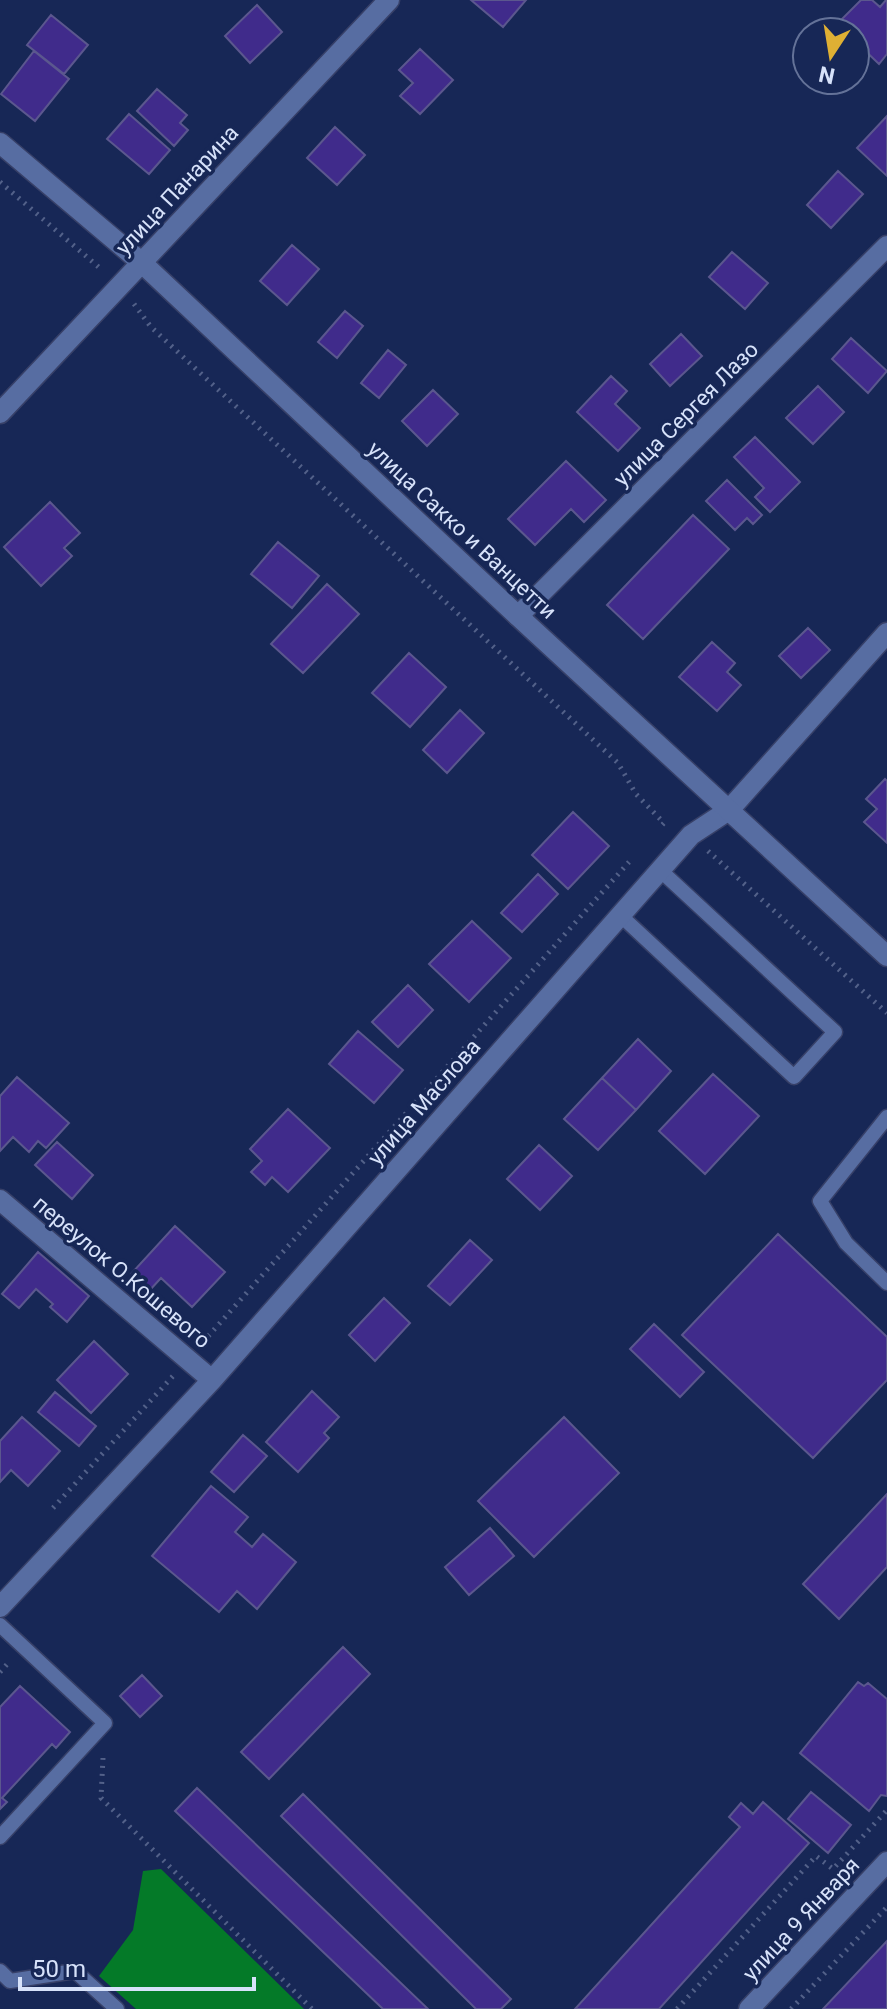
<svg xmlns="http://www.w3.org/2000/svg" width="887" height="2009" viewBox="0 0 887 2009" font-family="Roboto,sans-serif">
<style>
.forest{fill:#047a28}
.building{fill:#402b8b;stroke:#5b578e;stroke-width:2}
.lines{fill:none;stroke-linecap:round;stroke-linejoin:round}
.service-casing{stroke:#374068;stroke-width:17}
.minor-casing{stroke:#374068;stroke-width:23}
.tertiary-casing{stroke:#374068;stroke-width:23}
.path{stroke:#536189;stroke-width:5;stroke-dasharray:2 6;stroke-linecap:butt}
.service{stroke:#576da2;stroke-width:14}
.minor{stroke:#576da2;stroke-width:20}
.tertiary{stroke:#576da2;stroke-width:20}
.labels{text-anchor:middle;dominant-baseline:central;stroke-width:7;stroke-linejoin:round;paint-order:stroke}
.street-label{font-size:22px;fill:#d7e2fa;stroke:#172756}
</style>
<rect width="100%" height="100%" fill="#172756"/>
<path class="forest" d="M161,1869L304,2009H136L99,1976L133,1930L143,1871Z"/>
<path class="building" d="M471,0H526L503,27Z
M861,0H872L880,7L886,0L887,1V54L879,64L855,41V32H845L837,24Z
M257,5L282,32L250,63L225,36Z
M51,15L88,45L64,74L27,45Z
M420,49L453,80L420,114L400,96L413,83L399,70Z
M34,51L69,79L35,121L1,94Z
M157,89L187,115L180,123L188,130L174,146L137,111Z
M129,114L170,150L149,174L107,139Z
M887,116V176L857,148Z
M335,127L365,155L337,185L307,158Z
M838,171L863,194L831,228L807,205Z
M292,245L319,269L287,305L260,281Z
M732,252L768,283L745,309L709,277Z
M345,311L363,326L337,358L318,342Z
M681,334L702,356L670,386L650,364Z
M851,338L887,371L868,393L832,359Z
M388,350L406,365L379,398L361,383Z
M611,376L627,391L615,404L640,428L618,451L577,412Z
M818,386L844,412L813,444L786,418Z
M433,390L458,414L427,446L402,421Z
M755,437L800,482L770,512L755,497L764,488L734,457Z
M566,461L606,500L584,522L571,509L535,545L508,519Z
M727,480L762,515L753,524L747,518L735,530L706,501Z
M50,502L80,533L64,548L72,556L41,586L4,547Z
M693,515L729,549L643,639L607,605Z
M278,542L319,576L292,608L251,574Z
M327,584L359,614L303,673L271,644Z
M808,628L830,650L801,678L779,656Z
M712,642L735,663L727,672L741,685L717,711L679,677Z
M409,653L446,687L410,727L372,693Z
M460,710L484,733L447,773L423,750Z
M885,779L887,781V843L864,822L877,809L866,799Z
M573,812L609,846L568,889L532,855Z
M538,874L558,894L522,932L501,913Z
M472,921L511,958L469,1002L429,964Z
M408,985L433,1010L398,1047L372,1022Z
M358,1031L403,1070L374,1103L329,1064Z
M638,1039L671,1071L636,1110L602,1078Z
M713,1074L759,1116L705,1174L659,1131Z
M17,1077L69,1123L46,1148L38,1141L29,1152L13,1137L0,1151V1096Z
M602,1078L636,1110L598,1150L564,1119Z
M288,1109L330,1148L288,1192L272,1177L265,1185L251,1172L262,1161L250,1149Z
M57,1142L93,1175L72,1199L35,1165Z
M539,1145L572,1176L540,1210L507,1179Z
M175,1226L225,1272L192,1307L161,1278L149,1291L131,1274Z
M778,1234L887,1337V1380L813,1458L682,1335Z
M470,1240L492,1260L450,1305L428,1286Z
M38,1252L89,1296L67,1322L50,1307L53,1304L36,1289L19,1308L2,1294Z
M384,1298L410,1323L375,1361L349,1335Z
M654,1324L704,1372L680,1397L630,1349Z
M94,1341L128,1374L91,1413L57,1380Z
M312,1391L339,1417L324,1433L329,1438L298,1472L266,1442Z
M55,1392L96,1426L79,1446L38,1412Z
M22,1417L60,1451L28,1486L11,1470L0,1482V1441Z
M564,1417L619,1473L534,1557L478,1501Z
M243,1435L267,1456L234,1492L211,1472Z
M211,1486L248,1517L235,1532L252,1547L263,1534L296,1562L257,1609L237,1591L219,1612L152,1556Z
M887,1494V1567L839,1619L803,1584Z
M490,1528L514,1556L469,1595L445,1567Z
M343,1647L370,1674L269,1779L241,1752Z
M142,1675L162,1696L140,1717L120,1696Z
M858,1682L864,1686L868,1683L887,1699V1796L881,1795L869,1811L800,1753Z
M20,1686L70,1732L56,1748L52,1744L2,1798L7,1802L0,1809V1707Z
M197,1788L428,2009H383L175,1811Z
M811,1792L851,1825L828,1853L788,1819Z
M303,1794L511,1999L501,2009H476L281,1816Z
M763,1802L809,1843L659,2009H575L740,1827L729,1817L741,1803L753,1814Z
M887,1941V2009H823Z"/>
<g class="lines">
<defs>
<path id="service" d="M620,915L794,1077L835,1032L660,870
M887,1117L820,1201L846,1243L887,1283
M0,1625L105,1723L0,1837
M0,1971L10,1981L75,1971L117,2009"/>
<path id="minor" d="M518,616L887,246
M0,1200L212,1380
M0,1607L212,1380L691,835L729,810L887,633
M749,2009L887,1862"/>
<path id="tertiary" d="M0,143L142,263L518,616L887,956
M0,413L389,0"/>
</defs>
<use href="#service" class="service-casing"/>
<use href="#minor" class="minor-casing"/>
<use href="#tertiary" class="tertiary-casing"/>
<path class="path" d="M0,182L102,270
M134,304L151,327L618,763L636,794L664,823L660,827
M708,851L887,1013
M203,1342L629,862
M53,1508L173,1376
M0,1672L10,1661
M103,1758L101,1798L312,2009
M677,2009L816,1856L833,1869L887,1810
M791,2009L887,1907"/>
<use href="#service" class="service"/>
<use href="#minor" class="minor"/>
<use href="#tertiary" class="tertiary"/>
</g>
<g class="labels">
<g class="street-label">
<text transform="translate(177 190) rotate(-47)">улица Панарина</text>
<text transform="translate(686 414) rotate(-45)">улица Сергея Лазо</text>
<text transform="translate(462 530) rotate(43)">улица Сакко и Ванцетти</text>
<text transform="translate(424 1102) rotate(-49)">улица Маслова</text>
<text transform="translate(122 1272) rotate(40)">переулок О.Кошевого</text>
<text transform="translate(801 1919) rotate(-47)">улица 9 Января</text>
</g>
</g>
<g transform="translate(831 56) rotate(192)"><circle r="38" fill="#172756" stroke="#647298" stroke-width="2"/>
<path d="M0-6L14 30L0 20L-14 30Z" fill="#dfb034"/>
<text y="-12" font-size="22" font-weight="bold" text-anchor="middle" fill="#d7e2fa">N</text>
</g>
<path d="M20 1977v12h234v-12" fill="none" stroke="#d7e2fa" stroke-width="4"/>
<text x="32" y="1977" font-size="24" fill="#d7e2fa" stroke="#172756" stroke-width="6" paint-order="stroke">50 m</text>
</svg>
